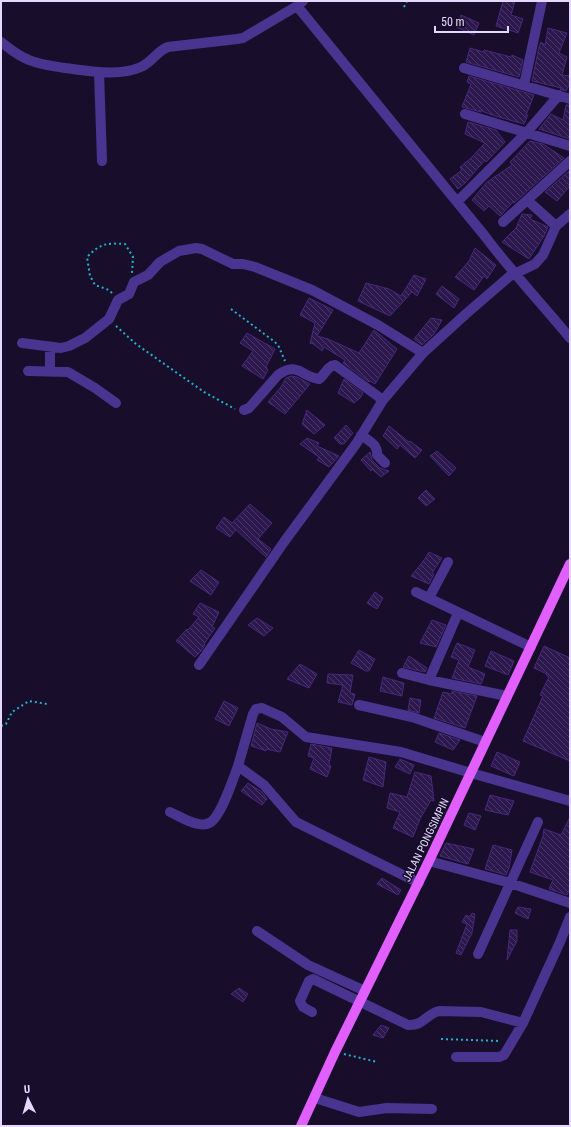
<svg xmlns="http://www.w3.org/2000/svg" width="571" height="1127" viewBox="0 0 571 1127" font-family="'Roboto Condensed',sans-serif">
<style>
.building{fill:url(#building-back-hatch);stroke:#48277d}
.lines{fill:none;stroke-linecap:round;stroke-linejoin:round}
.path{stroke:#23b3c8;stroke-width:2;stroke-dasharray:2 3;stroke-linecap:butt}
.minor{stroke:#49348f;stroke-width:10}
.major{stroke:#e15fff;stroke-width:10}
.labels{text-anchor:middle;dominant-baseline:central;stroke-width:3;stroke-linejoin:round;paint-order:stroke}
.street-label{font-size:11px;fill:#e4d8ff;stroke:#180e2b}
</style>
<defs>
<pattern id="building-back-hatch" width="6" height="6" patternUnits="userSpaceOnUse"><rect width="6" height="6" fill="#2d184e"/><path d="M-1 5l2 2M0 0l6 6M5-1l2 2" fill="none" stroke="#4b3969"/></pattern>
</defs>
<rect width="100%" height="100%" fill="#180e2b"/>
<path class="building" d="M503,1H515L511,15L523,19L518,33L496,26Z
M461,15L479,23L474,35L456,27Z
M548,28L567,33L559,53L567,57L562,75L570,76V83L566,91L560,89L561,88L532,81L539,47L541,42L545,45Z
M470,48L484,52V50L511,57L512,55L523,60L519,77L466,62Z
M469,76L534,95L526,115H528L524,124L495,116L479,110L481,112L462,107L471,84L467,82Z
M566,105H570V139L539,129L551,114L563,120Z
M468,122L496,130L505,142L486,162L485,160L466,182L458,189L450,179L462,170L460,167L471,158L485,143L465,134Z
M530,141L543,144L564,158L514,203L513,202L500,216L489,206L484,211L472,200L487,182L512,165L510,162Z
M570,170V186L557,201L545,192Z
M522,214L532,215L530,219L548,227L544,236L529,259L502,242L516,228Z
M475,248L496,265L487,279L484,276L474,290L455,277L469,261Z
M414,275L426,279L417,296L412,292L390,316L358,301L366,283L389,289L401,296Z
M442,286L459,299L454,308L436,294Z
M309,298L333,310L317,336L328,339L359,353L374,330L397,349L375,384L370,381L369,382L343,363L345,360L324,347L322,351L312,343L311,344L310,343L315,323L300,315Z
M431,318L442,320L434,334L422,345L414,339Z
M247,333L275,349L266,367L268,370L263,379L242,366L253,351L240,343Z
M291,376L297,377L310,384L285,414L268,402L281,387L286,378Z
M344,379L363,393L360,398L354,403L338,393Z
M307,410L325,425L314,434L302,424Z
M346,425L353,433L344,444H340L334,438Z
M389,426L409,442L410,441L422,450L415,458L400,445L397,449L383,436Z
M307,438L319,443L317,446L339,456L329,467L317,460L319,457L300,444Z
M437,451L456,468L449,476L430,456Z
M370,452L372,460L380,468L389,471L381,477L372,469L371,471L361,460Z
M426,490L435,499L426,506L418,498Z
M250,504L272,523L258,539L271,549L266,557L236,530L230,537L216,528L224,517L232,523Z
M429,552L442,558L432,573L434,574L429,584L411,576L422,563Z
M201,570L219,582L211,595L190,581Z
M375,592L383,598L377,609L367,603Z
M200,603L219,612L212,627L215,628L204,644L205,645L201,651L195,657L176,641L187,629L188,630L199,617L193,614Z
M257,618L273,628L264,636L248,625Z
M432,620L446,625L436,647L420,643Z
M457,643L475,650L468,667L485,674L481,684L452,678L459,660L451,657Z
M544,646L570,658V761L523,741L543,696L540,695L549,677L546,675L547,674L534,668Z
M359,650L375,659L369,671H366L351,663Z
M491,651L514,661L508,675L485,666Z
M409,656L427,668L425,672L403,667Z
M300,664L317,674L309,688L287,679Z
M328,674L353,675L350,693L355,694L352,705L338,702L343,685L327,683Z
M383,677L404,683L402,696L380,691Z
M452,691L477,696L465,728L434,718L443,692L452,694Z
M410,698L421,700L419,713L408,710Z
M224,701L238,708L229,726L215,719Z
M257,723L271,729L288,732L280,752L266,749V751L251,746Z
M439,733L460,740L453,750L435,742Z
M311,744L332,748L329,765L331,766L327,777L310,769L314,758L308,756Z
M497,752L520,762L514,776L491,766Z
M369,757L386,762L383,787L363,780Z
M400,759L414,765L410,774L395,767Z
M415,772L431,776L434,801L431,800L420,819L413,837L393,828L400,812L387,808L390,793L407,797Z
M248,783L262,792L267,799L262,805L241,791Z
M490,795L514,801L508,815L485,810Z
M469,813L481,816L475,830L464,825Z
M570,817V888L567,895L549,889L553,880L530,872L543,836L544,829L561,835Z
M446,843L474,849L468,864L440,856Z
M493,845L512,850L509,868L506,875L485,869Z
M382,878L401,890L398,895L377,884Z
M518,907L531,909L528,919L515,913Z
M472,913L475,914L472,933L461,955L456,953L467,924L462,922L466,915L470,917Z
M510,930H517V941L507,960Z
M239,988L248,994L243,1002L231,994Z
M381,1025L389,1028L383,1038L373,1035Z"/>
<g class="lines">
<path class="path" d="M404,7L407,1
M112,293L109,290L95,285L90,276L87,257C101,243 106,243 125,244L133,257L132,273
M231,309L275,342L279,347L285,361
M116,326L136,344L204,392L235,409
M1,726L6,724L12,712L29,701L47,704
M441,1039L501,1041
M344,1054L377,1062"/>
<path class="minor" d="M297,6L484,235C511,271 541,303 570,338
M1,42C10,49 18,56 29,60C41,65 53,66 65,68C90,71 118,77 141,67C152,62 157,51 168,47L237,39L243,38L297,6L303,1
M464,68L570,99
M99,72L102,161
M524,85L542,1
M465,114L570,146
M527,200L556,226
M457,202L527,132L559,95
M503,222L570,161
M22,343L61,348L69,346L85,338L109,319L118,300L129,294L134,282L148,275L160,262L179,251L196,248L202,249L233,264H243L255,267L312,290L378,325L423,353
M50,347V371
M28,371L68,372L95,388L116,403
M244,410L249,408L278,375C297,361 302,377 319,379C325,375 327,366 335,365L383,400
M361,435C369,441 378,444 377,455L385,463
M416,592L531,647
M429,598L448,562
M199,665L284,542L356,444L383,400L423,353L467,313L510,276L535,264L543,255L556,226L570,214
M402,673L429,680L458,613
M429,680L507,696
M359,705L412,717L485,742
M170,812C179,816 189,823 199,824C203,825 208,824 211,822C222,814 233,779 238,766
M429,861L510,883L570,903
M419,883L296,822L264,785L238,766L253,714L256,709L262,708L282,717L306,737L401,752L471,773L570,801
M257,931L308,965L365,991
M478,954L538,822
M312,1012L303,1007L300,1001L309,981L313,979L408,1025C424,1026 426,1014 439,1011L481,1012L523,1023
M456,1057H499L504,1055L523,1023L560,942L570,917
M315,1098L359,1112L387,1108L432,1109"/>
<path class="major" d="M301,1126L335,1052L429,861L570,564"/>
</g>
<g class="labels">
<g class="street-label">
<text transform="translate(426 840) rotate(-64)">JALAN PONGSIMPIN</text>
</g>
</g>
<rect width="571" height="1127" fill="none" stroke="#e4d8ff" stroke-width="4"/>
<g transform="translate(28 1099) rotate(355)" stroke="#180e2b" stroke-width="3" paint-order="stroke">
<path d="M0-3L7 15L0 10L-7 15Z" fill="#e4d8ff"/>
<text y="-6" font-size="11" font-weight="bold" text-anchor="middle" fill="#e4d8ff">U</text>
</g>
<path d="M435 26v6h73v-6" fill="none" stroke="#e4d8ff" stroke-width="2"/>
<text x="441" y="26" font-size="12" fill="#e4d8ff" stroke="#180e2b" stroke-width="3" paint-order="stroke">50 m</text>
</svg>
